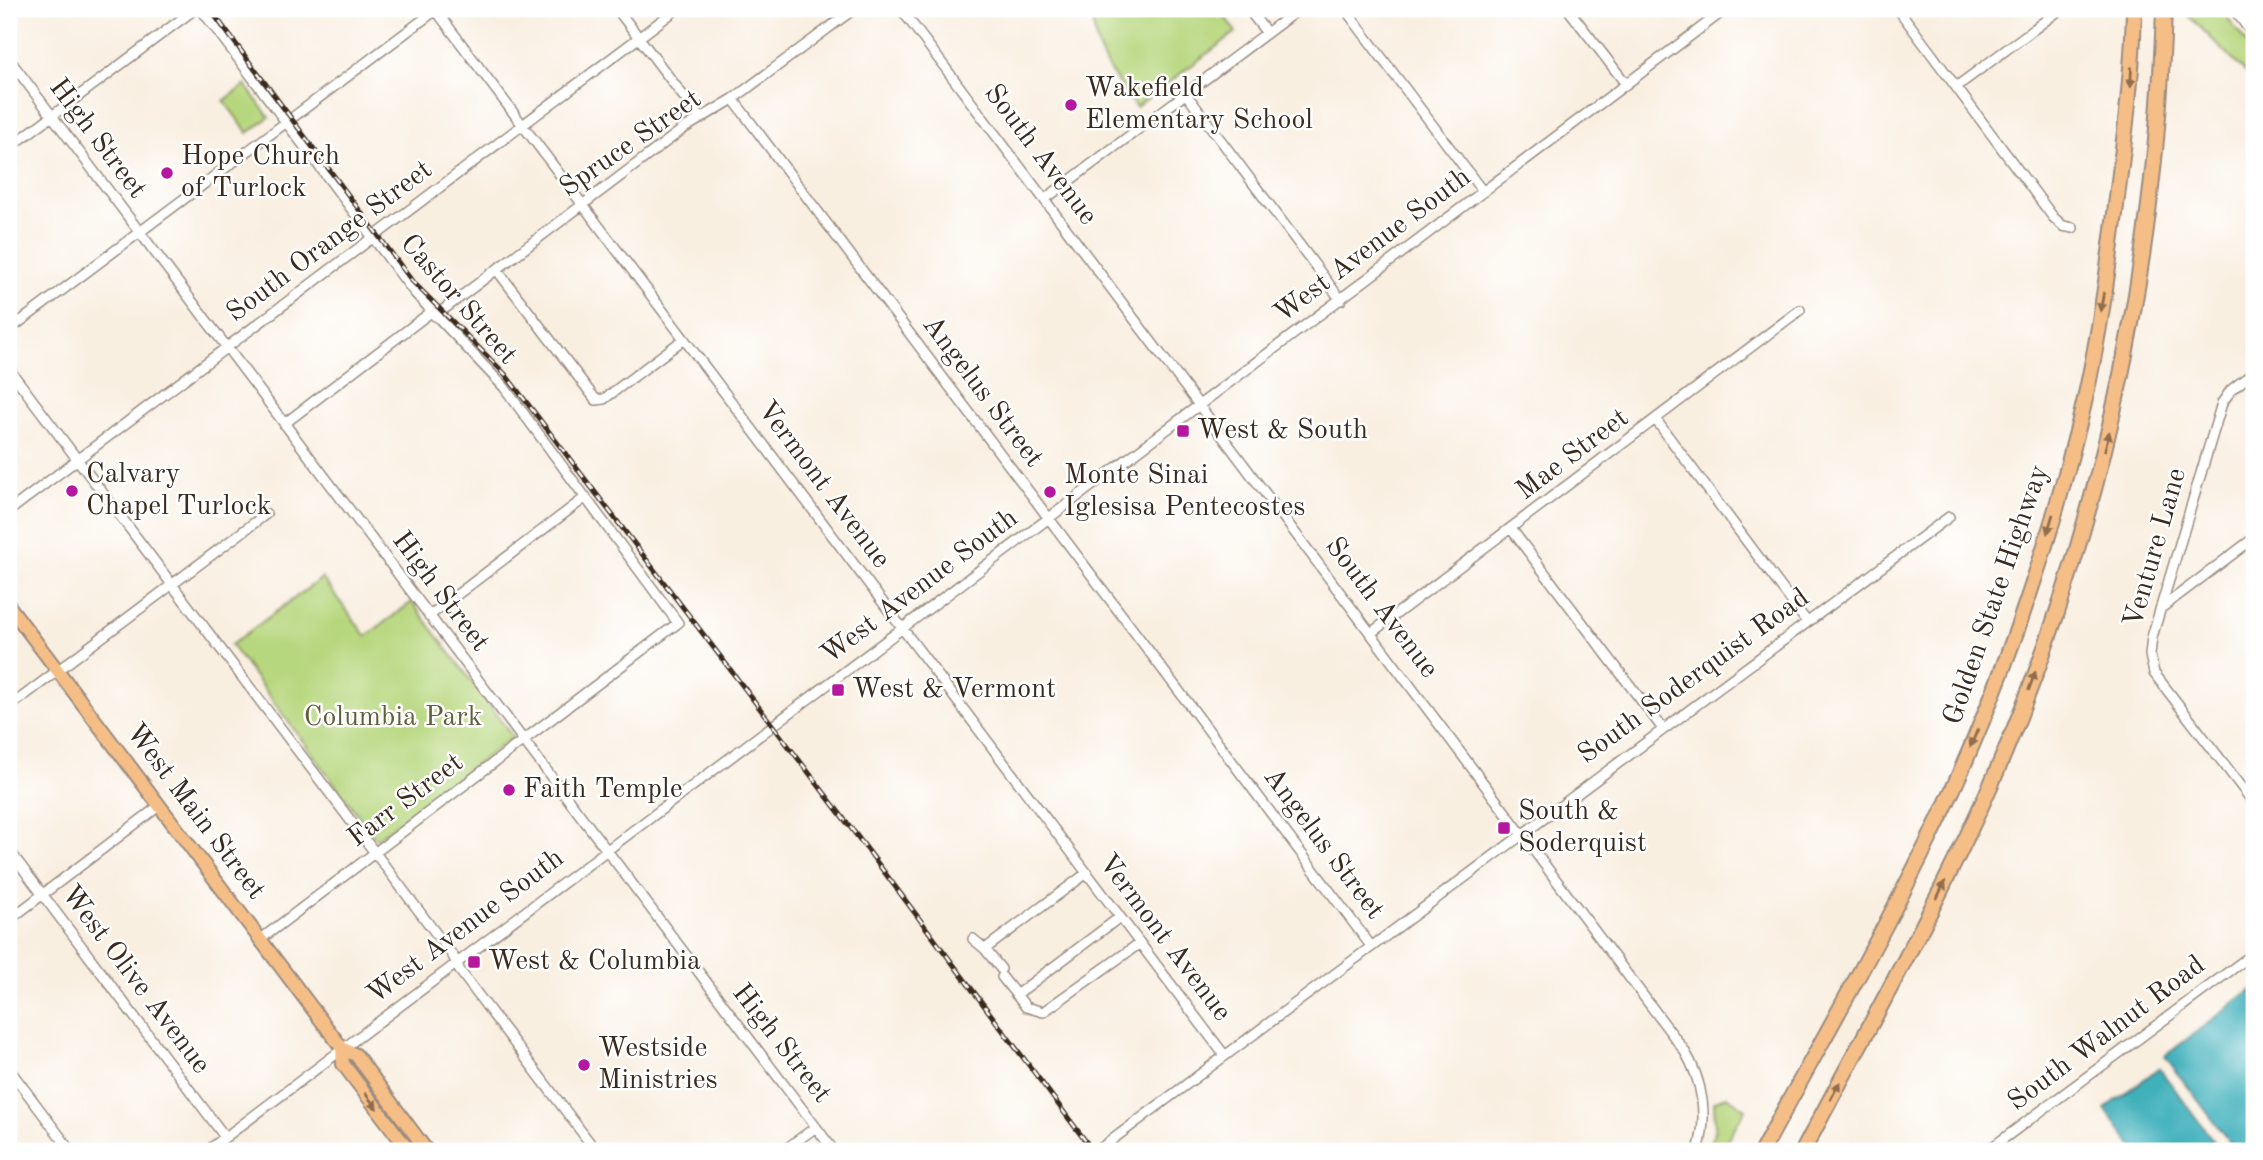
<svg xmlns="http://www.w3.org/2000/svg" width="2263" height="1160" viewBox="0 0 2263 1160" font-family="'Old Standard TT',serif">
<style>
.green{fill:#b7d77e;stroke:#79804e;stroke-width:2}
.water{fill:#40b0bb;stroke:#3e6d6c;stroke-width:2}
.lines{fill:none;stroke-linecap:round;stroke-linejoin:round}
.minor-casing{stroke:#9a8c80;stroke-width:12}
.major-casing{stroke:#9a8c80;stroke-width:16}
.highway-casing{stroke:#9a8c80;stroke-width:18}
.minor{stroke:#fff;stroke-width:9}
.major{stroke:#f6be87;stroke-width:12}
.highway{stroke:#f6be87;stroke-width:14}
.rail-casing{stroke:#3b2a1e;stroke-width:5}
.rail{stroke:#fff;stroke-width:2.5;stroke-dasharray:8;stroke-linecap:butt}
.oneway{fill:#8f6d4d}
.poi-dot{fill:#b5179e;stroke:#fff;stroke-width:2.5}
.labels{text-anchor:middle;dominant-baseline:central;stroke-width:5;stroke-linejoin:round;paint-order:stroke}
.poi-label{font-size:28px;fill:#3b2a1e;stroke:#fff;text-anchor:start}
.street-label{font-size:28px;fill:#3b2a1e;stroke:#fff}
.park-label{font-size:28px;fill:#605e3b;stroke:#fff}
</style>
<rect width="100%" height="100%" fill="#fff"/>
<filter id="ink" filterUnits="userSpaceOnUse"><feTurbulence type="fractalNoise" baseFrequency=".0143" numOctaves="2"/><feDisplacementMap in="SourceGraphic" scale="14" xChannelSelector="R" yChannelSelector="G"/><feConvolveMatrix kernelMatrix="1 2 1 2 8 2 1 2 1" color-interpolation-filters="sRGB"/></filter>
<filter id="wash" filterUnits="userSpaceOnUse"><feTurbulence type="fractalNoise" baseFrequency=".00686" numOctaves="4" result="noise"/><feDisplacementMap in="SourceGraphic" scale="28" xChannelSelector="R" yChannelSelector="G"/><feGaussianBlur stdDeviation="1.57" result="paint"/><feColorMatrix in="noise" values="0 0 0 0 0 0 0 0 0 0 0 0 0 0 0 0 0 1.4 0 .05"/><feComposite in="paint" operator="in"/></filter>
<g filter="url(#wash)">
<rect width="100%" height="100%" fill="#f9efe1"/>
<path class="green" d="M1094,9H1219L1236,32L1136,107C1114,78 1088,47 1094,9Z
M2182,9H2221L2254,53V81Z
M245,85L269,117L248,133L224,101Z
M322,578L366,636L412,602L513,737L376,839L231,645Z
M1727,1096L1746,1109L1720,1151H1710L1715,1126L1714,1102Z"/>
<path class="water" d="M2254,988V1151H2236L2165,1056Z
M2159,1068L2221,1151H2136L2105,1109Z"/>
</g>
<g filter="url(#ink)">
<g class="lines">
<defs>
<path id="minor" d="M201,9L414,292L504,387L678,623L261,939
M435,9L1225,1056
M617,9L700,118
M901,9L1684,1050C1703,1081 1708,1117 1698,1151
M1248,9L1267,33
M1345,9L1483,192
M1568,9L1626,84
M1898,9L2053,217L2063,226L2073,228
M2234,9L2254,36
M9,59L834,1151
M1956,87L2061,9
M1186,94L1341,300
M733,99L1371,946
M9,148L195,9
M1045,199L1299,9
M497,270L596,400L604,399L684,339
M435,316L683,129L733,99L854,9
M9,330L436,10
M9,369L453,956L460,971L596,1151
M2254,372L2231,390L2222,403L2152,637L2150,655L2154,673L2254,803
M1656,420L1807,622
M284,424L431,312
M9,511L677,9
M1512,530L1663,729
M2160,609L2254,538
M429,616L586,497
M1371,633L1800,310
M9,707L266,514
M9,850L225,1137
M9,920L159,806
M973,939L985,949L1087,873
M985,949L1001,969
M1002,977L1026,1007L1043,1012L1140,943
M1016,995L1120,917
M9,1069L71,1151
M207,1151L1726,9
M783,1151L816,1127
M1097,1151L1949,517
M1987,1151L2254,953"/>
<path id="major" d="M9,606L342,1048L356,1055L427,1151
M342,1048L343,1064L409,1151"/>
<path id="highway" d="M1762,1151C1827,1031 1896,913 1953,789C2006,671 2049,545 2080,420C2100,339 2110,255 2120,173C2127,118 2133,64 2134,9
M1803,1151C1870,1024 1942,898 1999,766C2101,526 2156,269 2164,9"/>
</defs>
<use href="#minor" class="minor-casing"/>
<use href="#major" class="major-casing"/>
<use href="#highway" class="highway-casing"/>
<use href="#minor" class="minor"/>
<use href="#major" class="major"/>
<use href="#highway" class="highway"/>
<defs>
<path id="rail" d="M210,9L412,281L505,374L870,853L1093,1151"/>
</defs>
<use href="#rail" class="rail-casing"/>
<use href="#rail" class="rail"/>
</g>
<defs><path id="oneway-solid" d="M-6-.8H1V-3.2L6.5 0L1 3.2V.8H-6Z" transform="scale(1.75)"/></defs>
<g class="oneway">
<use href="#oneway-solid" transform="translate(2131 77) rotate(93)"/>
<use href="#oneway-solid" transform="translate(2102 302) rotate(100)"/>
<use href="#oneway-solid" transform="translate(2107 441) rotate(-76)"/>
<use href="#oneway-solid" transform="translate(2050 524) rotate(107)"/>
<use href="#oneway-solid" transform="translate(2032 681) rotate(-70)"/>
<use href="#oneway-solid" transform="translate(1974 738) rotate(113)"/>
<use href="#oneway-solid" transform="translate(1941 890) rotate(-64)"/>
<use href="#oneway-solid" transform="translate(1835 1091) rotate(-62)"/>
<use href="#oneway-solid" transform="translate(371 1101) rotate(53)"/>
</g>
</g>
<g class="poi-dot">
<circle cx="1071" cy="105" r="7"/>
<circle cx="167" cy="173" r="7"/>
<rect x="1176" y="424" width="14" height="14" rx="3.5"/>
<circle cx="72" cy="491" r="7"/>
<circle cx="1050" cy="492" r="7"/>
<rect x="831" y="683" width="14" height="14" rx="3.5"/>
<circle cx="509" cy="790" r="7"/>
<rect x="1497" y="821" width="14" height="14" rx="3.5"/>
<rect x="467" y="955" width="14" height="14" rx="3.5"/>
<circle cx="584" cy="1065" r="7"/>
</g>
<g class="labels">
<g class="poi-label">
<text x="1085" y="89">Wakefield<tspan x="1085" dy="32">Elementary School</tspan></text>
<text x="181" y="157">Hope Church<tspan x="181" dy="32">of Turlock</tspan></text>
<text x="1197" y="431">West &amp; South</text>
<text x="86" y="475">Calvary<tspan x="86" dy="32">Chapel Turlock</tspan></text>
<text x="1064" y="476">Monte Sinai<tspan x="1064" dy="32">Iglesisa Pentecostes</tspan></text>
<text x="852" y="690">West &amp; Vermont</text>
<text x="523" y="790">Faith Temple</text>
<text x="1518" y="812">South &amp;<tspan x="1518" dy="32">Soderquist</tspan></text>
<text x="488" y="962">West &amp; Columbia</text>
<text x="598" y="1049">Westside<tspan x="598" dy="32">Ministries</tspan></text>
</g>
<g class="street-label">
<text transform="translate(97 139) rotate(53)">High Street</text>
<text transform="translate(631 144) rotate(-35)">Spruce Street</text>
<text transform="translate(1040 155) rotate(53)">South Avenue</text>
<text transform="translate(330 242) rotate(-37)">South Orange Street</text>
<text transform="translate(1373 246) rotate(-37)">West Avenue South</text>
<text transform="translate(458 300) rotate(49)">Castor Street</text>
<text transform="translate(982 392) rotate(53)">Angelus Street</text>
<text transform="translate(1573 455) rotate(-37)">Mae Street</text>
<text transform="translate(823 485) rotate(53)">Vermont Avenue</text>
<text transform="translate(2156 548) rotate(-74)">Venture Lane</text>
<text transform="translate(920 587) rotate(-37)">West Avenue South</text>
<text transform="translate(440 592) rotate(53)">High Street</text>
<text transform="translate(1997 595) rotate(-71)">Golden State Highway</text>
<text transform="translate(1381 608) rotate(53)">South Avenue</text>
<text transform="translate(1694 677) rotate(-36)">South Soderquist Road</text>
<text transform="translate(406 801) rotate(-37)">Farr Street</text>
<text transform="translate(195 812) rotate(53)">West Main Street</text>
<text transform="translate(1323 844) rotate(53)">Angelus Street</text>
<text transform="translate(466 927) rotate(-37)">West Avenue South</text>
<text transform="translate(1164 938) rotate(53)">Vermont Avenue</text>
<text transform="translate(135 980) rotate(53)">West Olive Avenue</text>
<text transform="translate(2107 1034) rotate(-37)">South Walnut Road</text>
<text transform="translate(781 1044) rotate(52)">High Street</text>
</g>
<g class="park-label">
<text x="393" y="718">Columbia Park</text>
</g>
</g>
<rect width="2263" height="1160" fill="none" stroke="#fff" stroke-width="35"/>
</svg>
